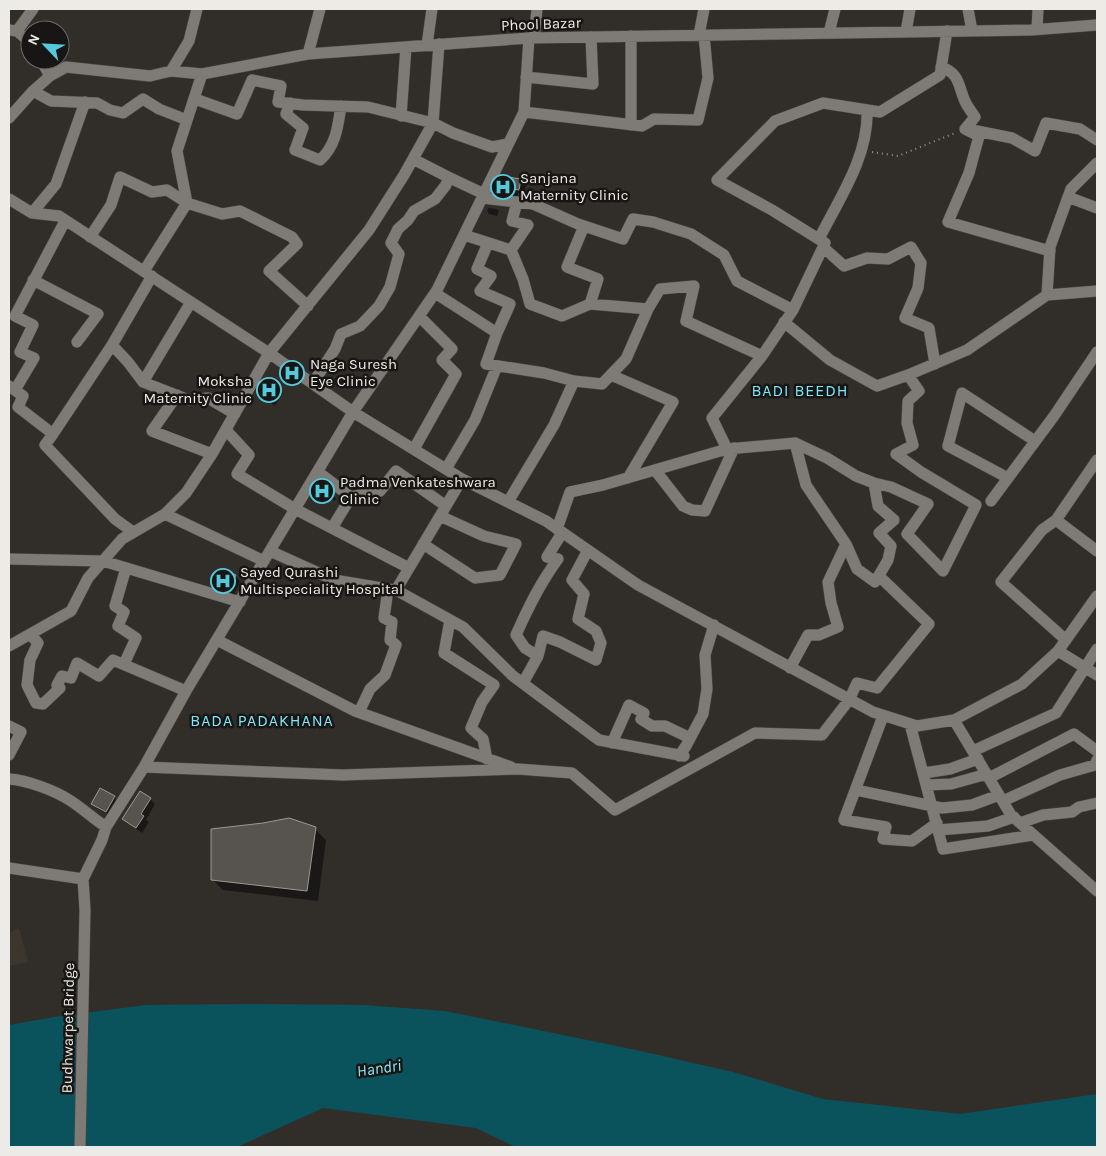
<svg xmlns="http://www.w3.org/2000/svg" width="1106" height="1156" viewBox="0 0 1106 1156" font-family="Karla,sans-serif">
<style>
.built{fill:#3d362c}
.water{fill:#0a535d}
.shadow{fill:#0007}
.building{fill:#57534f;stroke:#9b9792}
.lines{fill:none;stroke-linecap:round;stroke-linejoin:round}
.minor-casing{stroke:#4c4945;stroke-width:12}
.path{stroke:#95938f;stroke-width:2;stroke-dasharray:1 4;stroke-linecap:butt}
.minor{stroke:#7e7a75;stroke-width:11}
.labels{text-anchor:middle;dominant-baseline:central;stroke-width:5;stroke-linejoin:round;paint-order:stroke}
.street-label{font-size:15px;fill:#edebe8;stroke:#181614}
.poi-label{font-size:15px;fill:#edebe8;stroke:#181614;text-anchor:start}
.neighbourhood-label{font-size:16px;letter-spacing:1px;fill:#7de6f7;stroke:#181614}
.water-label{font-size:16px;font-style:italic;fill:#85e9fa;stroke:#181614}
</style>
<rect width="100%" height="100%" fill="#312e2a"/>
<path class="built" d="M19,928L28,962L9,966V933Z"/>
<path class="water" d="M250,1004L363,1005L445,1011L636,1050L733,1072L823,1099L960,1114L1097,1094V1147H516L476,1128L323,1108L237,1147H9V1025L60,1016L146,1005Z"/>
<path class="shadow" d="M521,180L526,185L524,194L518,193L517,199L503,197L498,192Z
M488,208L497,209L499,211L497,216L489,214L487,211Z
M278,388L283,393L275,406L262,396L265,391Z
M331,493L336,498L335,501L331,498L327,504L316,494Z
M235,576L240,581L234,595L221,591L215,586Z
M114,797L119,802L111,816L98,809L93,804Z
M150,799L155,804L146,820L149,822L142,833L123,819Z
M315,829L326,840L318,901L223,890L212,879Z"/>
<path class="building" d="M501,176L521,179L519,190L513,189L512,194L496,192Z
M267,380L279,387L270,402L260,397L264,391L261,389Z
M321,484L332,492L329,496L325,494L321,499L314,494Z
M222,569L236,575L228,591L214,586Z
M100,788L115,796L106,812L91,804Z
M140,791L151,798L141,814L144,816L136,828L122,819Z
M289,818L316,827L307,891L211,880V829L263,823Z"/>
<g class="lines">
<defs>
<path id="minor" d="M968,9L972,31
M1037,29L1038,9
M9,30L17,31L30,42
M17,31L33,9
M906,32L910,9
M829,33L835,9
M699,35L704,9
M534,38L537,9
M427,45L432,9
M308,54L320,9
M41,60L50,76
M941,67C959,73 958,84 964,99C966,105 971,111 975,117L965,129L979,136L969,173L948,222L1050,251
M171,71L189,41L197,9
M526,77L593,84L591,37
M33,91L51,101L97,103L110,110L123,113L143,99L159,109L187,120
M195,99L237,114L252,80L281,86L278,102L303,105L368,107L433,123L453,133L492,147L508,144
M290,103L286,114L303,128L295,150L320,160C336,146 338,126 341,106
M524,112L642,126L654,119L698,120L708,78L704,35
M401,116L406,47
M9,118L33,91L50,76L66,67L150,76L171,71L202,74L308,54L529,38L1031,30L1097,25
M631,125V36
M972,130L1012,138L1035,151L1046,123L1080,129L1097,140
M448,177L484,194
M1068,197L1097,208
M482,198L533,204L578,224L623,239L633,219L653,222L691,234L724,255L737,281L793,310L762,356L712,418L727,449L603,485L570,492L557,529
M9,199L32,213L59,216L269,353L353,412L462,479L546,521L638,585L873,712L917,726L954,720L1022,684L1058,651L1097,596
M32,213L56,184L85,102
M584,226L567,267L598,279L590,304
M464,235L511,250L523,279L530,304L562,316L590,304L648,309L626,359L602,384L574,381
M90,237L111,205L120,177L152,192L167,190L187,203L222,214L240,211L292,237L297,244L269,271L308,306
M819,239C839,199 869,156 867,110
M488,243L477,269L491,276L480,291L510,304L497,333
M823,247L844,266L867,258L888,259L911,247L921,263L918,288L905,318L929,328L935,364
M511,250L528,225L512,221L517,202
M144,271L187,203L177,151L202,74
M33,280L98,314L77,342
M435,293L497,333L486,364L544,373L574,381L554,425L508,502
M1047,295L1050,247L1068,197L1071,189L1097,163
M191,302L143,382L189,400L208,398L235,414
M648,309L660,289L694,286L686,321L762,356
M793,310L825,243L772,210L717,180L775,121L823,103L880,112L940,75L947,31
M784,322L830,360L877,386L908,375L967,350L1047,295L1097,291
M611,375L673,402L628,478
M143,382L128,362L112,345L152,276
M313,383L335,349L341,334L360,326L379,306L390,287L399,254L391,243L398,229L408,220L414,211L435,199L446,185L448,177L413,159
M9,386L23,396L18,407L53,434L45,445L115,519L133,532
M15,390L34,358L20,352L33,325L15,316L65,221
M177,395L152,431L212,454
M226,430L249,455L237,474L295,509L409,568
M53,434L112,345
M795,443L827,458L856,476L874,483L878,506L894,520L879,533L891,546L888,560L875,582L857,569L846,544
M414,449L456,374L442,360L452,349L419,316
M727,449L795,443L806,485L846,544L828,582L831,603L838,627L819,635H808L790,668
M446,469L475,420L497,366
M655,470L683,506L692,510L705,511L734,448
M318,472L351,497L332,528
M1008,478L948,446L962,393L1035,441
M462,479L396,590L463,627L513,676L599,740L684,756
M874,483L891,487L928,504L907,534L943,571L976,505L921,472L896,454L913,445L907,423L908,401L919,391L908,375
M351,497L380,491L396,471L446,506
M991,501L1054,416L1097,352
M165,514L264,561
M1056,520L1097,460
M423,544L475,578L500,575L516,544L484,536L440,516
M270,551L334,580L394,590
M9,559L103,561L240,602
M450,620L444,653L494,685L482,702L471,728L483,739L487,759
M30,634L38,643L30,660L27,685L36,703L43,704L60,688L57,685L62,676L71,678L77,663L99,676L113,660L186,691
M217,640L355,711L511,767
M1066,640L1001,582L1042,530L1056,520L1097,551
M9,646L71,611L88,578L122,539L165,514L186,493L212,454L269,353L369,230L404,175L433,123L439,44
M1058,651L1097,675
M538,656L543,636L560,642L596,660L601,643L596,631L578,619L584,594L572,580L588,550
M124,664L136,638L118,626L124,612L115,606L126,568
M523,683L538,656L525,648L516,635C528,608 540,583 558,559L547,557L562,533
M359,712L370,689L385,675L396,645L390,640L392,622L384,618L388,589
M883,716L844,820L886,827L883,839L912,841L937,823
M954,720L1011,815L1097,891
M910,724L943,849L1033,835
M9,726L21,732L9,755
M612,743L629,705L644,713L641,719L652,726H665L690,738
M973,751L1056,713L1097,649
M679,756L686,746L703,714L707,689L705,655L714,625
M144,767L343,775L518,769L572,773L615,810L755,733L822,735L849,700L857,683L877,688L929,624L879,576
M924,773L950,769L978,759
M989,778L1074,734L1097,751
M9,779C27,780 56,791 71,801C83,809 94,819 106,827
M927,785L951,784L987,774
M856,790L942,808L972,805L999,795
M1003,801L1060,775L1095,765L1097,760
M1020,823L1043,815L1072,812L1079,807L1097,803
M938,830L988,826L1014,817
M9,868L83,879
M80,1147L85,910L83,879L102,840L106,827L144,767L186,691L353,412L437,290L524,112L529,38"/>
</defs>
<use href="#minor" class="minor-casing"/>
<path class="path" d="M872,152L898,156L955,133"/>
<use href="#minor" class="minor"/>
</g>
<defs>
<symbol id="hospital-ring" viewBox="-11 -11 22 22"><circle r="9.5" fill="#181614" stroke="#54cadd" stroke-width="1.5"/><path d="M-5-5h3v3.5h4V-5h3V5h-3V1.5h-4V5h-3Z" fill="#54cadd"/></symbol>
</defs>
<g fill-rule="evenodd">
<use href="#hospital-ring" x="489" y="173" width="28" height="28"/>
<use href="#hospital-ring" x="278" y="359" width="28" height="28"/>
<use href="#hospital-ring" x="255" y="376" width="28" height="28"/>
<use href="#hospital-ring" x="308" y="477" width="28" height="28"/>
<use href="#hospital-ring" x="209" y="567" width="28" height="28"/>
</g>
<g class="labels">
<g class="street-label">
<text transform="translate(541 24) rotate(-2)">Phool Bazar</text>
<text transform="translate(68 1028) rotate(-89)">Budhwarpet Bridge</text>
</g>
<g class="poi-label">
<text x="520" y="178">Sanjana<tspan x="520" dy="17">Maternity Clinic</tspan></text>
<text x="310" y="364">Naga Suresh<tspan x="310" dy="17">Eye Clinic</tspan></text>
<text x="252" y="381" text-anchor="end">Moksha<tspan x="252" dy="17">Maternity Clinic</tspan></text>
<text x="340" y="482">Padma Venkateshwara<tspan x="340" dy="17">Clinic</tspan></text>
<text x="240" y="572">Sayed Qurashi<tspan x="240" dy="17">Multispeciality Hospital</tspan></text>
</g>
<g class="neighbourhood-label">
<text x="800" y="390">BADI BEEDH</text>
<text x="262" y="720">BADA PADAKHANA</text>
</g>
<g class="water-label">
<text transform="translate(379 1068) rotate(-8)">Handri</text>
</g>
</g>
<rect width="1106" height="1156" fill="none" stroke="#edebe8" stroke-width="20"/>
<g transform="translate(45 45) rotate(295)"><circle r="24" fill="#181614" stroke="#6d6b69"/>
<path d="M0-4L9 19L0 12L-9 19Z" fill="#54cadd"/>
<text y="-8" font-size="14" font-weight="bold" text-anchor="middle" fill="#edebe8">N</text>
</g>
</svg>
